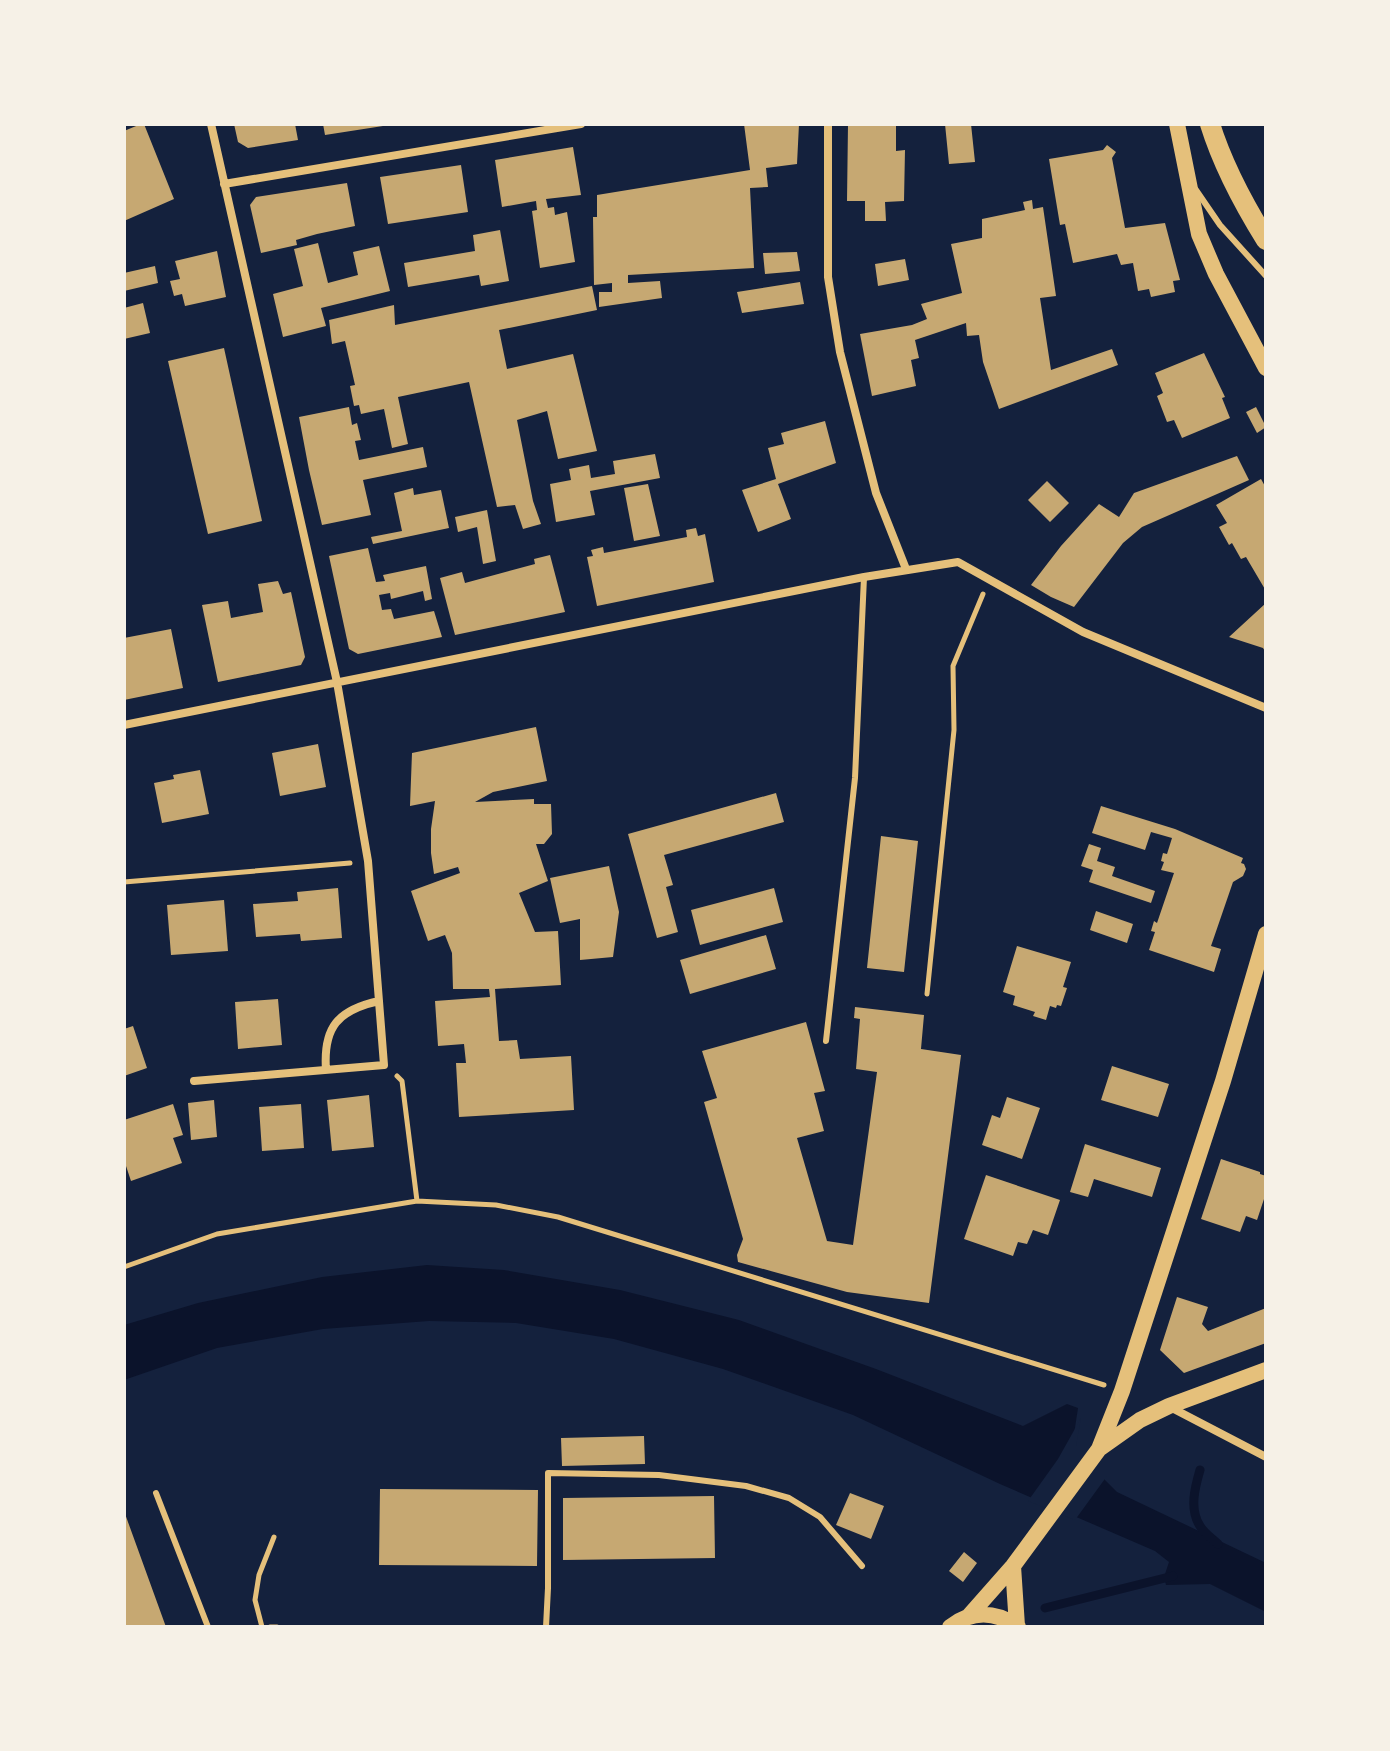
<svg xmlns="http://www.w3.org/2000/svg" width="1390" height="1751" viewBox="0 0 1390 1751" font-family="'Roboto Serif',serif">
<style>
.water{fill:#0b132b}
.pier{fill:#14213d}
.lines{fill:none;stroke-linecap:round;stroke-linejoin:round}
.stream{stroke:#0b132b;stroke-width:9}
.building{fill:#c6a872}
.path{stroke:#e5c07b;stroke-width:5}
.service{stroke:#e5c07b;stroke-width:6}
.minor{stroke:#e5c07b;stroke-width:8}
.secondary{stroke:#e5c07b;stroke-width:16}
.primary{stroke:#e5c07b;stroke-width:20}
</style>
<rect width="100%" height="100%" fill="#14213d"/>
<path class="water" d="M427,1265L504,1270L620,1290L739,1320L876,1369L1023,1426L1067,1404L1078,1408L1072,1447L1117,1492L1266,1563V1612L1210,1584L1166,1585L1164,1577L1169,1562L1155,1551L1000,1484L853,1415L723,1369L614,1339L516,1323L429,1321L323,1329L217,1348L124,1380V1325L198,1303L322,1277Z"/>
<path class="pier" d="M1081,1418L1076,1446L1107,1476L1075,1520L1028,1501L1058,1459Z"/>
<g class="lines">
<path class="stream" d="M1200,1470C1195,1487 1189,1509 1200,1526C1204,1533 1213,1539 1218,1544
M1045,1608L1173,1576"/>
</g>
<path class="building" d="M141,124H144L174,199L124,221V131Z
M234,124H295L298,140L248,148L238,142Z
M323,124H383V126L325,135Z
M744,124H799L797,164L766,168L768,187L750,188L754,268L628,275V283L660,281L662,298L599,307V292H612V283L594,285L593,217H597V195L750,170Z
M848,124H896V151L905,150L904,201L885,202L886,221H865V201H847Z
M945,124H971L975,162L949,164Z
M1107,145L1116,152L1112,158L1125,228L1165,223L1180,280L1173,281L1175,292L1151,297L1149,289L1138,291L1133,263L1121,265L1117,254L1073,263L1065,224L1060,225L1049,159L1103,150Z
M573,147L581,195L546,199L548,208L554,207L555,215L567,212L575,262L540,268L532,211L537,210L536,201L502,207L495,160Z
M461,165L468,212L388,224L380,177Z
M347,183L355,226L317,234L296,240L297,245L261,253L250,205L256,197Z
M1032,200L1033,209L1043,207L1056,296L1040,298L1051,370L1112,349L1118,365L999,409L983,362L979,335L967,336L966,323L915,340L919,358L911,360L916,386L872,396L860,334L912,325L927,319L921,304L962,293L951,244L982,238V219L1025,210L1023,202Z
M500,230L509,281L481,286L479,275L408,287L404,263L475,251L473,235Z
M318,243L328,283L358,275L353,252L379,246L390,291L321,308L326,326L283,337L273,294L303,286L294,249Z
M217,251L226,297L185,306L182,294L174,296L170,281L180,279L175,261Z
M797,252L800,271L765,274L763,253Z
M905,259L909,280L878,286L875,264Z
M155,266L158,283L124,291V273Z
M800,282L804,304L742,313L737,292Z
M592,286L597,310L499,330L507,369L573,354L597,451L558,459L547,411L517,420L533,501L541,524L523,529L515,505L497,507L469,382L398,397L408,444L392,448L384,409L361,414L359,405L354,406L350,386L355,385L345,341L332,344L329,320L394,305L395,325Z
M143,303L150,333L124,339V308Z
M224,348L262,521L208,534L168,361Z
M1204,353L1225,397L1222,398L1230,418L1182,438L1174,420L1167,422L1157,396L1163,393L1155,373Z
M349,407L352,425L357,423L361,440L355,441L359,460L423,447L427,467L363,480L371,515L322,525L309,470L299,417Z
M1256,407L1266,427L1257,433L1246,412Z
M825,421L836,463L778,484L791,519L758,532L742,490L776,479L768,448L784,444L781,433Z
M655,454L660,478L590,491L595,515L556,522L550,484L571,480L569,469L589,465L591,478L615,474L613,461Z
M1237,456L1249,480L1142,527L1123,543L1074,607L1051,597L1031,585L1061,546L1099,504L1119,517L1134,493Z
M1261,479L1266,488V591L1246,557L1241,559L1232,543L1229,545L1219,527L1227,523L1216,505Z
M1047,481L1069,503L1050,522L1028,500Z
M648,484L660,536L634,541L624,488Z
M413,488L414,495L441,490L449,528L373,544L371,537L402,531L394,493Z
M487,510L496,561L483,564L477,527L458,532L455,517Z
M696,528L698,536L705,534L714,582L597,606L587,557L593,556L591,550L603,547L604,553L687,537L686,530Z
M368,548L376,582L385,581L383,575L426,566L432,599L425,601L423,591L391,599L390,593L379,595L382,610L391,609L394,619L434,611L442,637L358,654L349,649L329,556Z
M550,555L565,612L455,635L440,578L462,572L465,583L535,564L534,559Z
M278,581L283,594L291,592L305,657L301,665L218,682L202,605L228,601L231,618L263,612L258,584Z
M1266,603V653L1263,648L1229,637Z
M171,629L183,688L124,700V638Z
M536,727L547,781L493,792L475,802L534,799V804H551L552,834L544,844H536L548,881L519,893L535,932L558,931L561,985L495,989L499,1041L517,1040L520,1059L571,1056L574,1110L459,1117L456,1063H466L464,1044L438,1046L435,1001L490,997L489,989H453L452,953L445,935L428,941L411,891L460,873L458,867L434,874L431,853V829L435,801L410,806L412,753Z
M318,744L326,787L280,796L272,753Z
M200,770L209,814L162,823L154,783L174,779L173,775Z
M776,793L784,822L664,855L673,885L666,887L678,932L657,938L628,834Z
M1101,806L1175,829L1243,858L1241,863L1244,864L1246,869L1243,876L1233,882L1211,946L1221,949L1214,972L1149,950L1155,932L1151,931L1154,921L1157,923L1174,873L1161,870L1164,862L1161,861L1163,853L1167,854L1172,838L1151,832L1145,850L1092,833Z
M881,836L918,841L904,972L867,968Z
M1089,844L1101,848L1097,861L1115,867L1112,876L1155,891L1151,903L1089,882L1093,870L1081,866Z
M609,866L619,912L613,957L580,960V919L560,923L550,878Z
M338,888L342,938L301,941L300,934L256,937L253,904L298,901L297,892Z
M774,888L783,922L700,945L691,910Z
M224,900L228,951L171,955L167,905Z
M1096,911L1133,924L1127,943L1090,930Z
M766,935L776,969L690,994L680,960Z
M1017,946L1071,962L1063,987L1067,988L1061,1006L1057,1005L1056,1008L1050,1006L1046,1020L1033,1016L1035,1012L1013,1005L1015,996L1003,992Z
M278,999L282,1045L238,1049L235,1002Z
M855,1007L924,1015L921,1049L961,1055L929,1303L847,1292L738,1262L737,1255L743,1239L704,1102L717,1098L702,1051L806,1022L825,1091L814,1093L824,1131L797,1138L827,1241L853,1245L877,1072L856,1069L860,1019L854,1018Z
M133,1026L147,1068L124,1076V1029Z
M1112,1066L1169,1084L1158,1117L1101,1100Z
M369,1095L374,1147L332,1151L327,1100Z
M1007,1097L1040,1108L1022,1159L982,1145L992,1115L1000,1118Z
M214,1100L217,1137L191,1140L188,1103Z
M173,1104L183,1135L173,1138L182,1163L131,1181L124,1160V1120Z
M301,1104L304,1148L262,1151L259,1107Z
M1085,1144L1161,1168L1152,1197L1094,1179L1088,1197L1070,1192Z
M1221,1159L1260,1172V1174L1266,1176V1193L1257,1220L1246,1216L1240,1232L1201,1219Z
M986,1175L1060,1200L1048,1235L1033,1230L1027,1244L1018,1242L1013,1256L964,1239Z
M1177,1297L1208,1307L1202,1324L1208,1331L1266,1308V1343L1184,1373L1160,1350Z
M644,1436L645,1464L562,1466L561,1438Z
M380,1489L538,1490L537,1566L379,1565Z
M850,1493L884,1506L871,1539L836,1525Z
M714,1496L715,1558L563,1560V1498Z
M124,1512V1511L166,1627H124Z
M964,1552L977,1563L963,1582L949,1571Z"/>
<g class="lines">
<path class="path" d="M124,882L350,863
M927,994L954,730L953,666L983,594
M397,1076L402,1081L417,1201
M124,1267L217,1234L417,1201L496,1205L558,1217L1104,1385
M262,1627L255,1600L259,1575L274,1537
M270,1627H277"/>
<path class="service" d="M1196,190L1220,225L1266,276
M826,1041L855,778L864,577
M156,1493L208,1627
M546,1627L548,1588V1473L659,1475L746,1486L789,1498L820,1517L862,1566"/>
<path class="minor" d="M828,124V277L840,352L876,493L906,569
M224,184L581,124
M124,725L864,577L958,562L1083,632L1266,708
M326,1070C323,1027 338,1010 379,1001
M194,1081L384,1065L368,861L337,682L211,124
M1170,1407L1266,1457"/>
<path class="secondary" d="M1177,124L1199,234L1216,274L1266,368
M1099,1449L1140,1420L1169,1406L1266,1370
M1013,1566L1017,1626
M968,1617L1013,1566L1099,1449L1122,1391L1223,1081L1266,934
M950,1627C972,1610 996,1611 1018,1627"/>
<path class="primary" d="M1210,124C1223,166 1243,203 1266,240"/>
</g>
<rect width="1390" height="1751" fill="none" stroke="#f6f1e7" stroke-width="252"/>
</svg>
